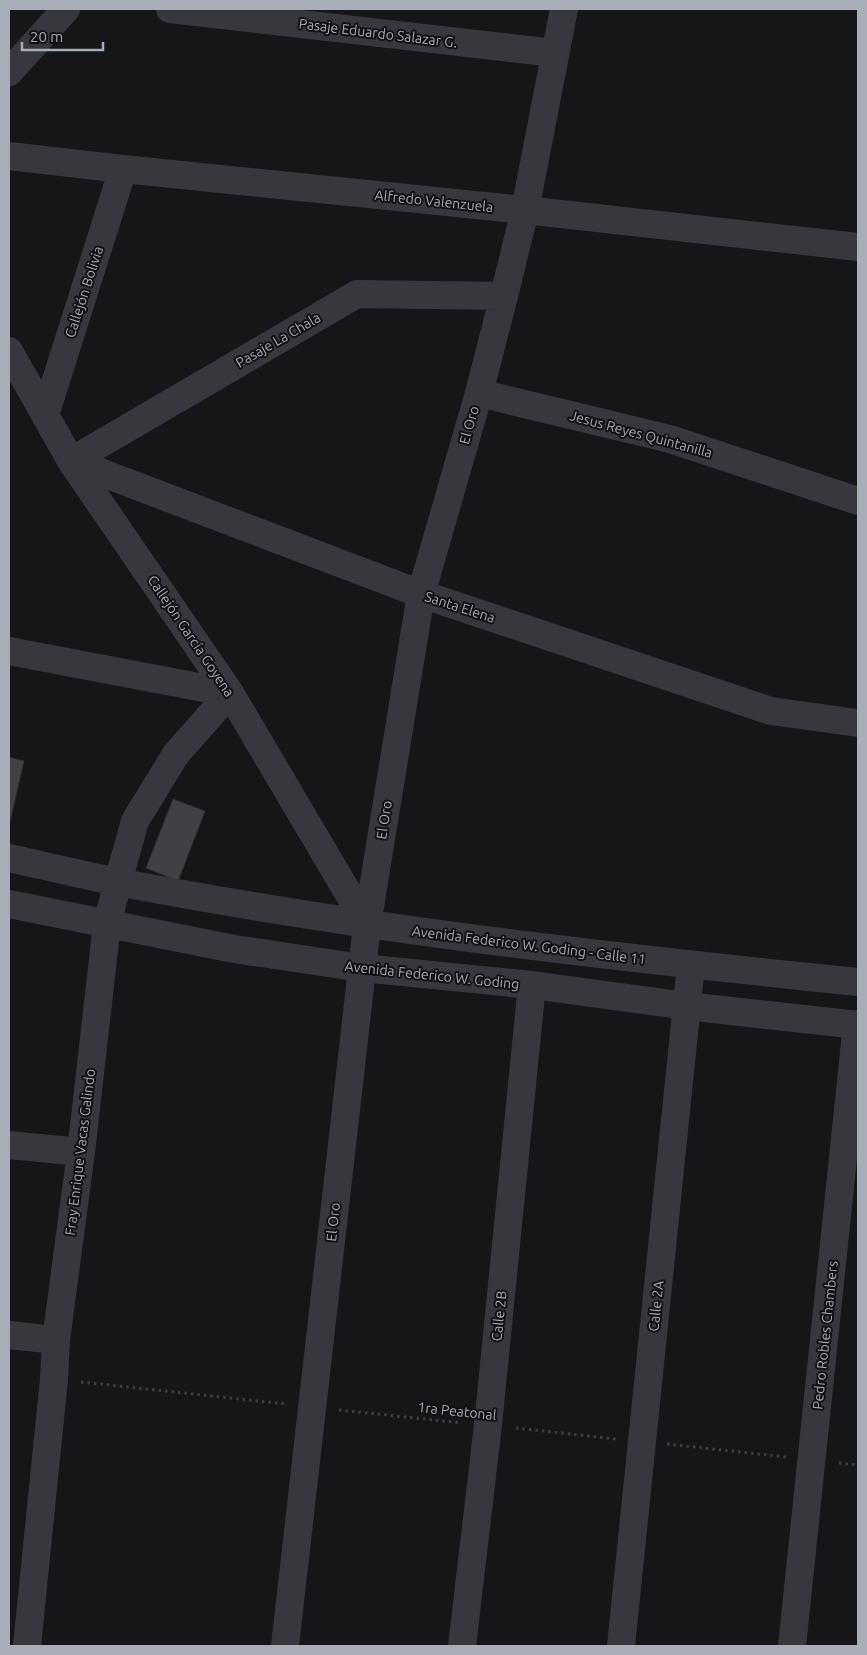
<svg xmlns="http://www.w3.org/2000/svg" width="867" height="1655" viewBox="0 0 867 1655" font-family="Ubuntu,sans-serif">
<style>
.building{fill:#404145;stroke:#303034}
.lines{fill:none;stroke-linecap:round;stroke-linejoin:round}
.path{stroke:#3d3f44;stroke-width:3;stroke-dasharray:2.5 4;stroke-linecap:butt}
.minor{stroke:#37383d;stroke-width:28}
.labels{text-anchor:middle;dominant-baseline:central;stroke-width:4;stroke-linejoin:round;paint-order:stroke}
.street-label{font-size:14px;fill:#a8adb8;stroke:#111113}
</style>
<rect width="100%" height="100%" fill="#161618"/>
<path class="building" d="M9,757L24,761L9,826Z
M173,799L205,811L178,881L146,868Z"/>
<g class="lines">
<path class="path" d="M81,1382L286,1404
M339,1410L462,1423
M516,1428L616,1439
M667,1444L786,1457
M839,1463L858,1465"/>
<path class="minor" d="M170,9L555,53
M9,72L66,9
M9,156L123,169L525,210L858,247
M9,351L71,461L230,693L367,925
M479,393L670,439L858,501
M45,415L123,169
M71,461L421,594L771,711L858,723
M71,461L357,294L504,296
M9,651L230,693
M9,858C45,866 82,875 118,882C362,929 611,957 858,982
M9,904L234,949L362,968L532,985L687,1006L858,1025
M9,1145L81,1152
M9,1335L56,1340
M27,1646L54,1379L56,1340L81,1152L107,924L118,882L135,821L176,754L230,693
M285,1646L367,925L421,594L479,393L504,296L525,210L564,9
M462,1646L488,1425L532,985
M621,1646L691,965
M792,1646L857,1024"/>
</g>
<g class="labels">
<g class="street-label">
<text transform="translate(378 33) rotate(7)">Pasaje Eduardo Salazar G.</text>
<text transform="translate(434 201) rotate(6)">Alfredo Valenzuela</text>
<text transform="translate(84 292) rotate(-72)">Callejón Bolivia</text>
<text transform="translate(278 340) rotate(-30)">Pasaje La Chala</text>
<text transform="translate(469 425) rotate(-74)">El Oro</text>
<text transform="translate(641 434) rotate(15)">Jesus Reyes Quintanilla</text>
<text transform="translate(460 607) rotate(18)">Santa Elena</text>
<text transform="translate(191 636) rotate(56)">Callejón García Goyena</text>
<text transform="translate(384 820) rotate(-81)">El Oro</text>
<text transform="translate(529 945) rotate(7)">Avenida Federico W. Goding - Calle 11</text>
<text transform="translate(432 975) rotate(6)">Avenida Federico W. Goding</text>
<text transform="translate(80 1152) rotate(-83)">Fray Enrique Vacas Galindo</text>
<text transform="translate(333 1222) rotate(-84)">El Oro</text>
<text transform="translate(656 1306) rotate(-84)">Calle 2A</text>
<text transform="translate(499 1316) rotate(-84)">Calle 2B</text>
<text transform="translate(825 1335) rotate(-84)">Pedro Robles Chambers</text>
<text transform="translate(457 1411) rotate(6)">1ra Peatonal</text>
</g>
</g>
<rect width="867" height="1655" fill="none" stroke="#a8adb8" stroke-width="20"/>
<path d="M22 42v8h81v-8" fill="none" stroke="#a8adb8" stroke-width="2.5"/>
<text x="30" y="42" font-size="15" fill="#a8adb8" stroke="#111113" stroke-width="4" paint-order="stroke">20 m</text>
</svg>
